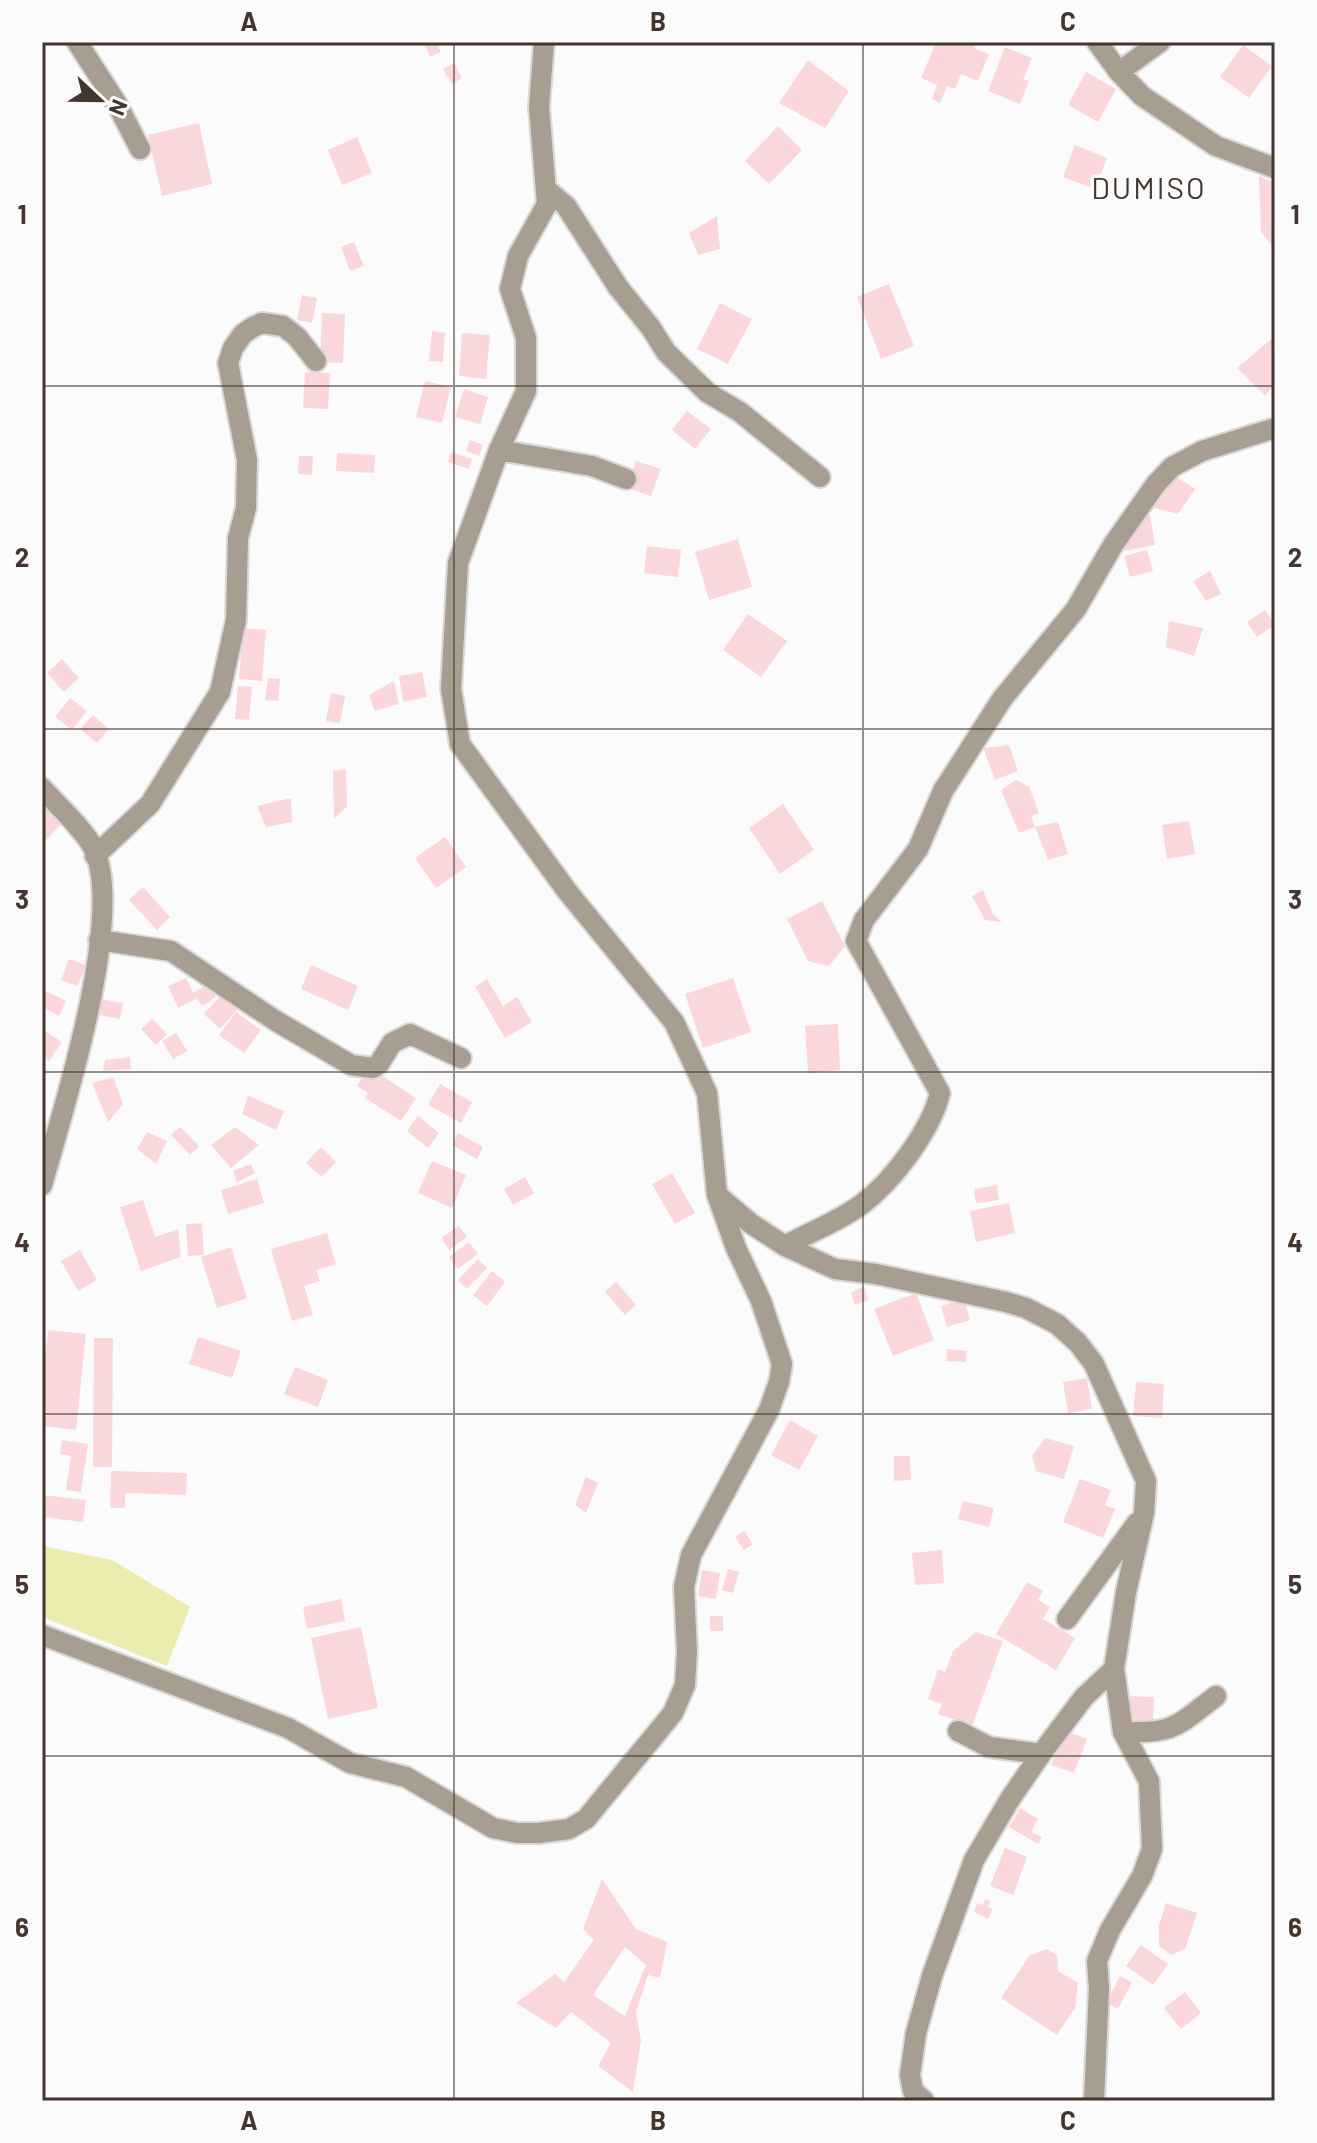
<svg xmlns="http://www.w3.org/2000/svg" width="1317" height="2143" viewBox="0 0 1317 2143" font-family="Barlow,sans-serif">
<style>
.green{fill:#ececaf}
.building{fill:#fad7db;fill-rule:evenodd}
.lines{fill:none;stroke-linecap:round;stroke-linejoin:round}
.minor-casing{stroke:#dad7d6;stroke-width:24}
.minor{stroke:#a79e91;stroke-width:20}
.grid{fill:none;stroke:#44352f;stroke-width:2;stroke-opacity:0.55}
.labels{text-anchor:middle;dominant-baseline:central;stroke-width:7;stroke-linejoin:round;paint-order:stroke}
.quarter-label{font-size:30px;letter-spacing:2px;fill:#44352f;stroke:#fbfbfb}
.neatline{fill:none;stroke:#44352f;stroke-width:3}
.grid-label{font-size:26px;text-anchor:middle;font-weight:bold;fill:#44352f}
</style>
<rect width="100%" height="100%" fill="#fbfbfb"/>
<path class="green" d="M42,1546L112,1560L190,1607L167,1666L42,1617Z"/>
<path class="building" d="M424,42H436L441,52L430,57Z
M936,42H976L974,48L989,54L978,81L961,74L955,89L947,86L940,103L932,99L937,85L921,78Z
M1243,45L1272,66L1249,98L1220,77Z
M1005,47L1032,58L1023,80H1029L1020,104L988,91Z
M808,60L849,91L825,128L779,103Z
M454,63L462,78L452,84L443,69Z
M1086,72L1116,89L1098,122L1068,105Z
M199,123L212,184L162,196L148,135Z
M778,126L802,150L769,184L745,161Z
M357,137L372,173L342,185L328,150Z
M1075,145L1107,158L1095,189L1063,177Z
M1259,176L1275,183V249L1261,232Z
M717,216L720,249L698,255L689,233Z
M354,242L364,266L350,271L341,247Z
M889,284L914,346L881,359L857,297Z
M302,295L317,298L312,323L297,320Z
M720,303L752,319L728,364L697,349Z
M322,313L345,314L343,363L320,362Z
M432,331L445,333L443,362L429,361Z
M462,333L490,335L486,379L459,376Z
M1275,336V384L1265,396L1237,368Z
M305,372L330,373L328,409L303,408Z
M425,381L451,387L442,423L416,417Z
M464,389L488,397L480,424L455,417Z
M687,411L711,429L695,449L672,430Z
M470,440L483,445L479,456L466,451Z
M451,452L472,459L469,469L448,462Z
M337,453L375,455L374,473L336,471Z
M299,456H313L312,475L298,474Z
M636,461L661,469L651,496L627,488Z
M1172,474L1195,489L1178,514L1151,507Z
M1150,515L1155,545L1125,551L1123,537L1142,517Z
M738,539L752,587L709,600L695,552Z
M647,546L681,550L678,577L644,573Z
M1147,550L1153,571L1130,577L1124,556Z
M1210,571L1221,594L1206,601L1193,581Z
M1265,610L1275,625L1257,637L1247,622Z
M748,614L787,641L761,677L723,650Z
M1169,621L1203,628L1194,656L1166,647Z
M243,628L266,630L262,681L239,679Z
M62,659L79,678L64,692L47,673Z
M422,672L427,697L403,702L399,676Z
M268,678L280,679L278,701L265,700Z
M394,681L399,704L375,711L369,695Z
M238,686L252,687L249,720L235,719Z
M331,693L345,696L340,723L326,721Z
M70,698L87,711L72,730L55,717Z
M93,715L109,729L97,743L80,729Z
M1009,745L1018,771L995,780L983,748Z
M346,769L347,806L334,819L333,771Z
M1016,780L1029,787L1039,813L1031,816L1035,827L1019,833L1001,790Z
M291,798L292,822L266,827L257,806Z
M783,804L814,850L780,874L749,828Z
M42,805L61,824L46,840L42,836Z
M1189,821L1195,854L1167,859L1162,825Z
M1058,822L1068,854L1048,860L1035,827Z
M445,837L466,867L436,888L415,858Z
M143,887L170,917L157,930L129,900Z
M983,890L993,914L1002,922L985,920L972,896Z
M822,901L845,946L829,966L808,961L787,919Z
M69,959L86,965L78,986L61,980Z
M311,965L358,986L348,1010L301,989Z
M186,978L196,999L178,1008L168,986Z
M733,978L751,1032L703,1048L685,994Z
M487,979L503,1006L517,997L532,1022L505,1038L475,987Z
M208,984L216,997L202,1006L193,993Z
M42,989L66,1001L59,1016L42,1007Z
M224,992L240,1007L220,1029L204,1014Z
M101,999L123,1003L120,1019L98,1015Z
M236,1012L261,1030L244,1053L219,1035Z
M152,1019L167,1034L156,1045L141,1029Z
M838,1024L840,1070L808,1073L805,1026Z
M42,1029L62,1042L49,1061L42,1056Z
M176,1033L187,1051L173,1059L162,1041Z
M130,1057L131,1069L103,1071L105,1060Z
M378,1073L416,1098L401,1121L365,1098L368,1093L357,1086L365,1074L373,1080Z
M113,1077L123,1104L108,1122L92,1083Z
M440,1084L472,1102L461,1123L428,1105Z
M248,1096L284,1111L276,1130L242,1114Z
M418,1116L439,1133L428,1148L407,1131Z
M180,1127L199,1146L190,1155L171,1135Z
M235,1127L259,1145L231,1168L211,1145Z
M147,1132L167,1141L156,1164L137,1149Z
M458,1133L483,1147L477,1159L452,1145Z
M321,1147L336,1162L322,1177L306,1163Z
M432,1161L466,1175L452,1208L418,1193Z
M251,1164L255,1173L237,1182L233,1171Z
M672,1173L695,1213L675,1224L652,1184Z
M525,1177L534,1193L513,1205L504,1189Z
M257,1179L264,1203L228,1214L221,1190Z
M997,1185L999,1200L976,1203L974,1189Z
M143,1200L155,1237L178,1229L181,1257L141,1271L120,1207Z
M1009,1203L1015,1233L976,1242L970,1211Z
M202,1223L204,1255L188,1256L186,1224Z
M459,1226L467,1237L449,1250L441,1238Z
M327,1233L336,1264L316,1270L320,1281L304,1286L313,1315L292,1321L271,1249Z
M469,1242L478,1254L458,1269L449,1257Z
M231,1247L247,1298L217,1308L201,1257Z
M80,1250L97,1280L78,1291L61,1261Z
M478,1259L487,1268L467,1289L458,1280Z
M492,1271L505,1282L487,1306L473,1295Z
M616,1282L636,1305L625,1315L605,1292Z
M864,1286L868,1300L855,1305L851,1293Z
M916,1293L934,1340L893,1356L874,1309Z
M964,1299L970,1320L947,1327L941,1306Z
M48,1330L86,1334L76,1430L42,1426V1385Z
M198,1337L241,1351L232,1378L189,1364Z
M94,1338H113L112,1467H93Z
M947,1349L967,1351L966,1362L946,1361Z
M295,1367L328,1380L318,1407L284,1394Z
M1087,1378L1092,1409L1068,1413L1063,1382Z
M1136,1382L1164,1384L1162,1418L1133,1416Z
M790,1420L818,1436L799,1470L771,1455Z
M1045,1438L1074,1446L1064,1479L1036,1471L1032,1456Z
M62,1440L88,1444L81,1492L66,1490L71,1456L60,1454Z
M894,1456H910L911,1480L894,1481Z
M111,1471L187,1473L186,1495L125,1493V1508H110Z
M586,1477L598,1483L586,1513L575,1505Z
M1080,1479L1111,1490L1105,1505L1115,1509L1103,1538L1063,1522Z
M42,1495L86,1500L83,1522L42,1517Z
M963,1501L994,1508L989,1527L958,1519Z
M744,1531L753,1544L744,1550L735,1537Z
M942,1550L944,1583L915,1585L912,1553Z
M728,1569L739,1572L733,1593L722,1590Z
M702,1570L720,1573L716,1599L698,1596Z
M1027,1582L1043,1591L1038,1600L1050,1607L1043,1619L1075,1638L1056,1670L996,1634Z
M341,1599L345,1621L307,1629L303,1607Z
M710,1616H723V1631H710Z
M361,1627L378,1708L328,1719L311,1638Z
M976,1632L1003,1641L972,1726L938,1714L942,1704L928,1699L938,1669L945,1672L953,1651Z
M1125,1696L1154,1697L1153,1724H1131Z
M1064,1730L1087,1739L1074,1773L1051,1765Z
M1020,1808L1038,1819L1031,1832L1042,1837L1038,1844L1009,1827Z
M1005,1848L1027,1857L1013,1895L990,1886Z
M602,1879L636,1929L667,1942L660,1978L648,1975L636,2012L641,2041L633,2092L598,2066L611,2043L571,2012L556,2028L516,2003L555,1974L564,1982L594,1940L583,1929ZM625,1947L646,1965L625,2016L593,1995Z
M985,1899L990,1901L988,1907L993,1909L988,1919L974,1912L977,1903L983,1905Z
M1166,1903L1197,1913L1185,1949L1171,1955L1159,1946V1925Z
M1141,1945L1168,1964L1153,1985L1126,1966Z
M1047,1949L1057,1955L1058,1971L1078,1983L1075,2008L1057,2035L1001,1998L1029,1956Z
M1120,1976L1132,1982L1118,2009L1106,2003Z
M1185,1992L1201,2013L1181,2029L1164,2008Z"/>
<g class="lines">
<defs>
<path id="minor" d="M77,42L117,104L140,149
M1097,42L1119,72L1142,96L1216,146L1275,168
M1119,72L1160,42
M546,189L566,206L618,287L651,328L666,352L708,393L740,412L820,477
M499,450L592,466L626,479
M42,788C57,805 84,829 94,849C125,918 63,1110 42,1185
M95,856L150,804L220,692L236,620L238,538L246,508L247,460L228,363L233,348L243,334L253,327L262,323L283,326L297,337L316,361
M99,940L171,951L276,1021L351,1065L373,1068L379,1064L392,1043L410,1034L461,1058
M717,1195L750,1223L785,1246L835,1269L876,1274L1006,1302L1026,1308L1057,1324L1078,1343L1094,1364L1146,1481L1144,1513L1126,1592L1114,1669L1123,1732L1149,1781L1152,1849L1142,1876L1110,1930L1097,1961L1099,1988L1094,2101
M785,1246C810,1232 840,1221 862,1204C893,1181 931,1130 940,1093L856,941L864,920L918,849L943,791L1002,699L1076,609L1113,545L1156,484L1172,467L1202,451L1272,429
M1067,1619L1137,1523
M42,1635L288,1728L350,1763L406,1777L493,1828L517,1833H538L569,1829L586,1819L673,1713L685,1685L687,1652L684,1587L691,1555L769,1410L779,1382L782,1364L761,1301L736,1248L717,1195L707,1093L674,1022L567,891L460,744L451,689L458,563L499,450L526,391V338L510,289L518,256L547,204L539,107L544,42
M958,1731L989,1747L1041,1754L1084,1697L1114,1669
M1123,1732C1174,1734 1177,1726 1216,1696
M924,2101L913,2091L910,2075L916,2033L932,1976L974,1860L1010,1799L1041,1754"/>
</defs>
<use href="#minor" class="minor-casing"/>
<use href="#minor" class="minor"/>
</g>
<path class="grid" d="M454,42V2101M863,42V2101M42,386H1275M42,729H1275M42,1072H1275M42,1414H1275M42,1756H1275"/>
<g class="labels">
<g class="quarter-label">
<text x="1149" y="187">DUMISO</text>
</g>
</g>
<rect width="1317" height="2143" fill="none" stroke="#fbfbfb" stroke-width="88"/>
<g transform="translate(100 100) rotate(112)" stroke="#fbfbfb" stroke-width="6" paint-order="stroke">
<path d="M0-6L14 30L0 20L-14 30Z" fill="#44352f"/>
<text y="-12" font-size="22" font-weight="bold" text-anchor="middle" fill="#44352f">N</text>
</g>
<rect x="44" y="44" width="1229" height="2055" class="neatline"/>
<g class="grid-label">
<text x="249" y="31">A</text>
<text x="658" y="31">B</text>
<text x="1068" y="31">C</text>
<text x="22" y="224">1</text>
<text x="1295" y="224">1</text>
<text x="22" y="567">2</text>
<text x="1295" y="567">2</text>
<text x="22" y="909">3</text>
<text x="1295" y="909">3</text>
<text x="22" y="1252">4</text>
<text x="1295" y="1252">4</text>
<text x="22" y="1594">5</text>
<text x="1295" y="1594">5</text>
<text x="22" y="1937">6</text>
<text x="1295" y="1937">6</text>
<text x="249" y="2130">A</text>
<text x="658" y="2130">B</text>
<text x="1068" y="2130">C</text>
</g>
</svg>
